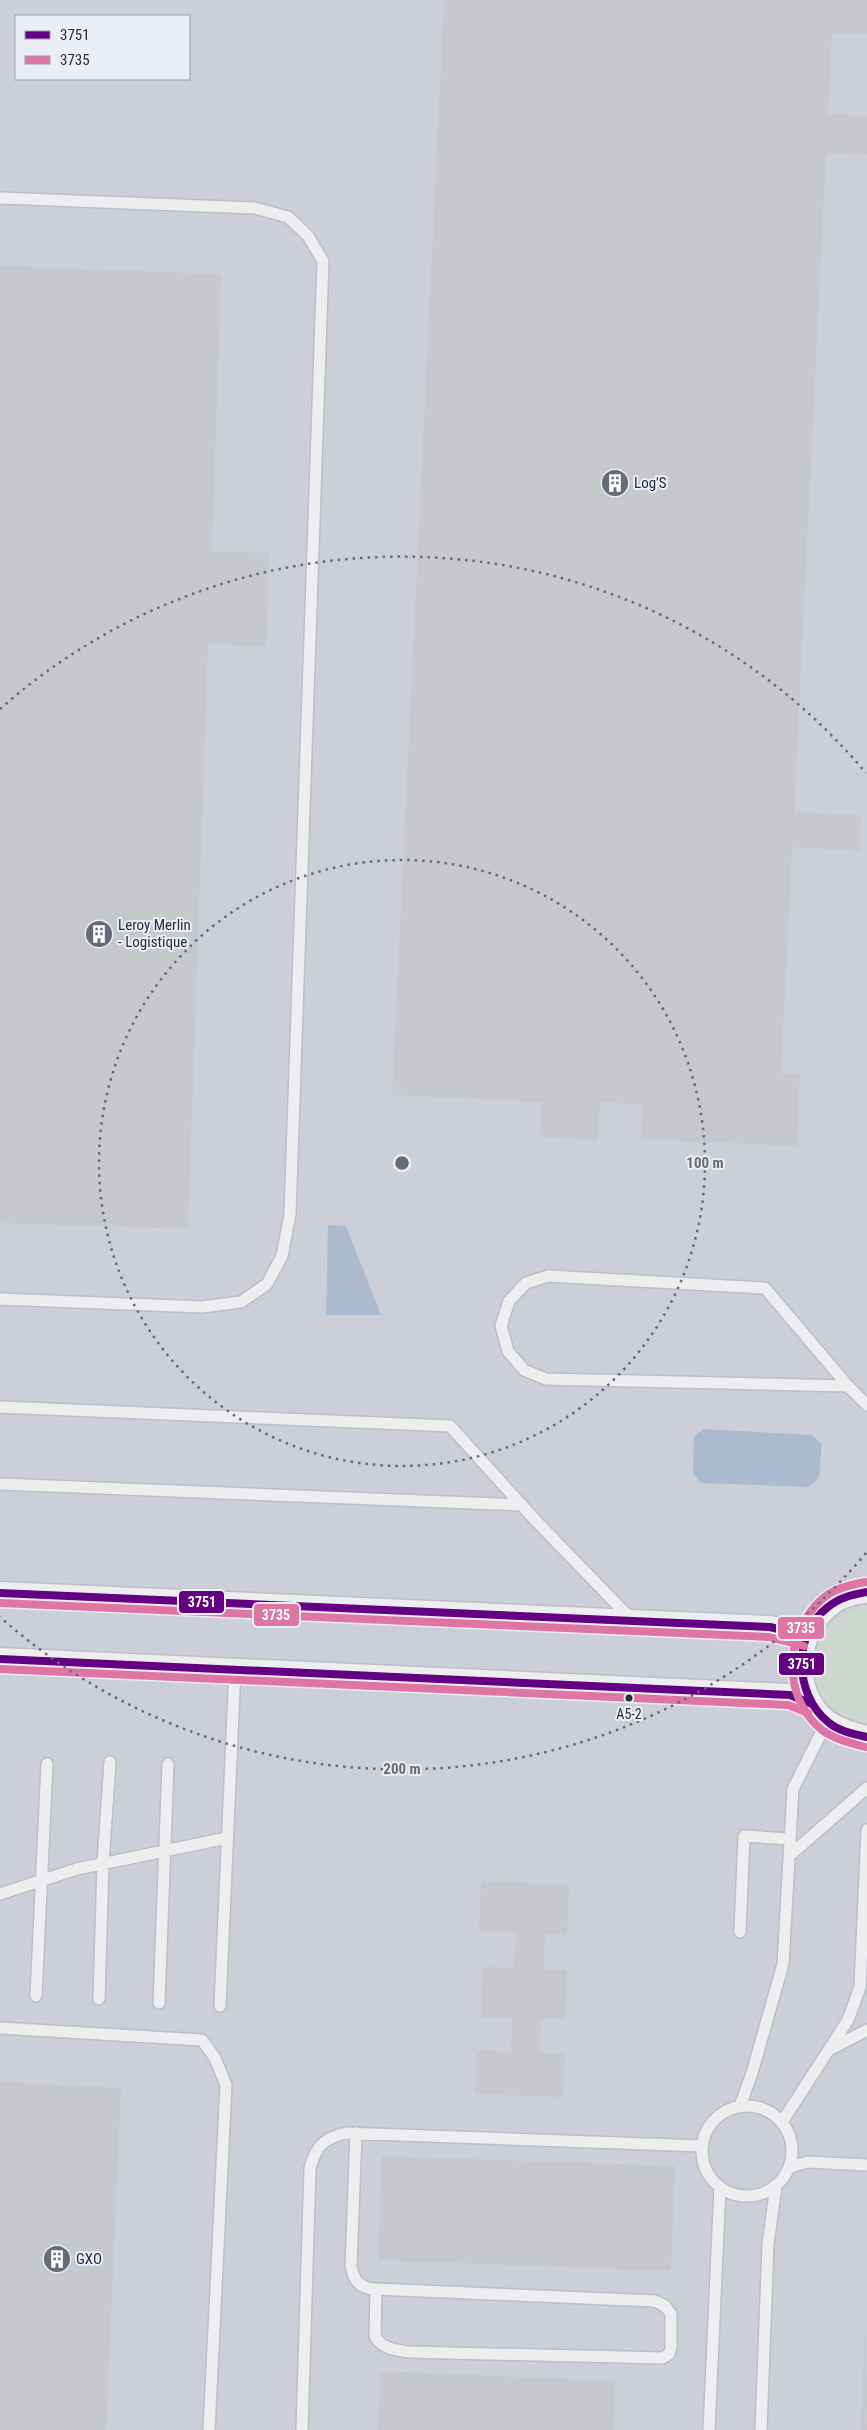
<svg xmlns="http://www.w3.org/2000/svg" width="867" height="2430" viewBox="0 0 867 2430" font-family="'Roboto Condensed',sans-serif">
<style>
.built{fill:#cccfd7;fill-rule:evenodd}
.green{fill:#ced7cf}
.water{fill:#acbad0}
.building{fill:#c6c8cc}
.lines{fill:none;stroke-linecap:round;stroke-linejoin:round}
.lane-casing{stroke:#bdbec2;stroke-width:14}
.street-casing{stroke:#bdbec2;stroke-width:25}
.lane{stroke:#eeeef1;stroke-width:11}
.street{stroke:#eeeef1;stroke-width:22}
.bus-1-casing{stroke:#ebeef4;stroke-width:11}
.bus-2-casing{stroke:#ebeef4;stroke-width:11}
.bus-1{stroke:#640082;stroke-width:8}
.bus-2{stroke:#de75a2;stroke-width:8}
.ring{fill:none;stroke:#666b77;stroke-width:2.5;stroke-dasharray:2.5 5}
.bus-dot{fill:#262c3c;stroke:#ebeef4;stroke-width:2}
.labels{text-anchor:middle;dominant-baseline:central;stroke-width:4;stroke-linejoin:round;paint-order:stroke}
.bus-label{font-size:14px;fill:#262c3c;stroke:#ebeef4}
.poi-label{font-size:15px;fill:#262c3c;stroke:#ebeef4;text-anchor:start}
.centre{fill:#666b77;stroke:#ebeef4;stroke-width:2.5}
.ring-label{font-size:15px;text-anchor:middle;font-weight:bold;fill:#666b77;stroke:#ebeef4;stroke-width:4;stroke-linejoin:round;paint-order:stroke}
.line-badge{stroke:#ebeef4;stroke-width:2}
.badge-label{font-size:14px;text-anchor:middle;font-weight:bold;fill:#fff}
</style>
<rect width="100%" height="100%" fill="#dee0e4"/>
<path class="built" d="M0,0H867V2430H0ZM16,16H189V79H16Z"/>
<path class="green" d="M862,1606H867V1724C798,1715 794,1628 862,1606Z"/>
<path class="water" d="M328,1225L346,1226L381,1315H326Z
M704,1429L812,1435L822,1444L819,1478L808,1487L701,1483L693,1474L694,1436Z"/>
<path class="building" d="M444,0H867V34L832,33L828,114L867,116V155L826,153L794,812L861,815L859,851L792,847L781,1073L800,1074L797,1146L641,1139L643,1105L600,1102L598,1140L540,1137L542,1102L392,1095Z
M0,266L221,274L212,551L269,553L266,646L208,644L188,1229L0,1223Z
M481,1881L569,1885L567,1935L545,1934L544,1969L567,1970L565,2019H541L540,2053H565L563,2097L475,2094L477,2050L511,2052L512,2018L481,2017L483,1967L514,1968L516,1932L479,1931Z
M0,2082L121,2088L106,2430H0Z
M382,2156L675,2166L671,2271L378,2260Z
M865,2323L867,2430H861Z
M381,2371L615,2381L613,2430H378Z"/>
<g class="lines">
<defs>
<path id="lane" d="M0,198L255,208L288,217L308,236L323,261L290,1214L282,1256L267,1284L241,1302L202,1307L0,1299
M848,1386L546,1379L524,1370L508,1351L501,1326L509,1301L526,1283L548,1276L765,1288L848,1386L867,1405
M0,1407L450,1426L537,1522L633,1621
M0,1484L522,1505
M789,1856L867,1788
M0,1894L77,1869L227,1838
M740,1932L744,1836L790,1839
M36,1996L47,1764
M99,1999L103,1863L110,1762
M159,2003L168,1764
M220,2006L235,1669
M0,2028L202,2040L215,2058L226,2085L209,2430
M831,2049L867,2030
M702 2151a45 45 0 1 1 90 0a45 45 0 1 1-90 0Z
M740,2106L752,2073L783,1964L793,1789L827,1721
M782,2122L848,2020L860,1987L867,1830
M356,2133L351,2266C354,2281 360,2289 376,2289L655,2301L665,2306L671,2314V2348L669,2354L662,2358L409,2352C395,2350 382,2349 375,2336L376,2289
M790,2167L807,2162L867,2165
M302,2430L310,2168C316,2146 324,2138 346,2133L702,2146
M709,2430L720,2187
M761,2430L768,2244L776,2186"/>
<path id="street" d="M867,1592C803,1593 778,1685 828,1722C840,1730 853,1734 867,1737
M0,1593L770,1627L806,1636
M0,1659L766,1694L790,1695L812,1704"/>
</defs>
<use href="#lane" class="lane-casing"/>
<use href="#street" class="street-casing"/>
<use href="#lane" class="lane"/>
<use href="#street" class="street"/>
<defs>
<path id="bus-1" d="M867,1592C852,1595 840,1597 828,1607C792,1634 794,1694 828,1722C838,1731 854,1734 867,1737
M0,1593L770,1627L806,1636
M0,1659L790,1695L812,1704"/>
<path id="bus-2" d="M0,1603L769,1637L804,1646
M0,1669L788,1705L808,1713
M865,1747C850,1743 834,1739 822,1730C782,1698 784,1635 820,1601C832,1589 849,1585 865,1582"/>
</defs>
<use href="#bus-1" class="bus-1-casing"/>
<use href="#bus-2" class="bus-2-casing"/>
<use href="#bus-1" class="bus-1"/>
<use href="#bus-2" class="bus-2"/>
</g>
<g class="ring">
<circle cx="402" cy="1163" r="303"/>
<path d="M866 1553A606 606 0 0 1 0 1617M0 709A606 606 0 0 1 866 773"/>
</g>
<defs>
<symbol id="building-disc" viewBox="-11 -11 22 22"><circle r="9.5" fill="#666b77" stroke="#ebeef4"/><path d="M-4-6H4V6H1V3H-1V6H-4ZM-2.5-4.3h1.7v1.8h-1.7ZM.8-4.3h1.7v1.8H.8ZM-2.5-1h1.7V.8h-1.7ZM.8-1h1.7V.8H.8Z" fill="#fff"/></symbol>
</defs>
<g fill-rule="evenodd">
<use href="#building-disc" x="599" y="467" width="32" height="32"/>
<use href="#building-disc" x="83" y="918" width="32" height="32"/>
<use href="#building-disc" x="41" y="2243" width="32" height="32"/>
</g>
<circle class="bus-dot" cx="629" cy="1698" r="4.5"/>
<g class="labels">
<g class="bus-label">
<text x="629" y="1714">A5-2</text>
</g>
<g class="poi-label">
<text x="634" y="483">Log'S</text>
<text x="118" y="925">Leroy Merlin<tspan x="118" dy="17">- Logistique</tspan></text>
<text x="76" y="2259">GXO</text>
</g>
</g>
<circle cx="402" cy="1163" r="8" class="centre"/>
<g class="ring-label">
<text x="705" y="1168">100 m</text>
<text x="402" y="1774">200 m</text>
</g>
<g class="line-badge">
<rect x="178" y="1590" width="47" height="24" rx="5" fill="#640082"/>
<rect x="253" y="1603" width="47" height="24" rx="5" fill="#de75a2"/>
<rect x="777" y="1616" width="48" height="24" rx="5" fill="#de75a2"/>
<rect x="778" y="1652" width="47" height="24" rx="5" fill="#640082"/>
</g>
<g class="badge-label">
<text x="202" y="1607">3751</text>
<text x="276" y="1620">3735</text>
<text x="801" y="1633">3735</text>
<text x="802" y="1669">3751</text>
</g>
<rect x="15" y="15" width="175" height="65" fill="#ebeef4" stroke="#9ca0aa"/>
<rect x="25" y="31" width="25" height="8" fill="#640082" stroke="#9ca0aa"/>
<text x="60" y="40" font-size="15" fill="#262c3c">3751</text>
<rect x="25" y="56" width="25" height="8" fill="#de75a2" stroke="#9ca0aa"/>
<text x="60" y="65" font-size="15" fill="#262c3c">3735</text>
</svg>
